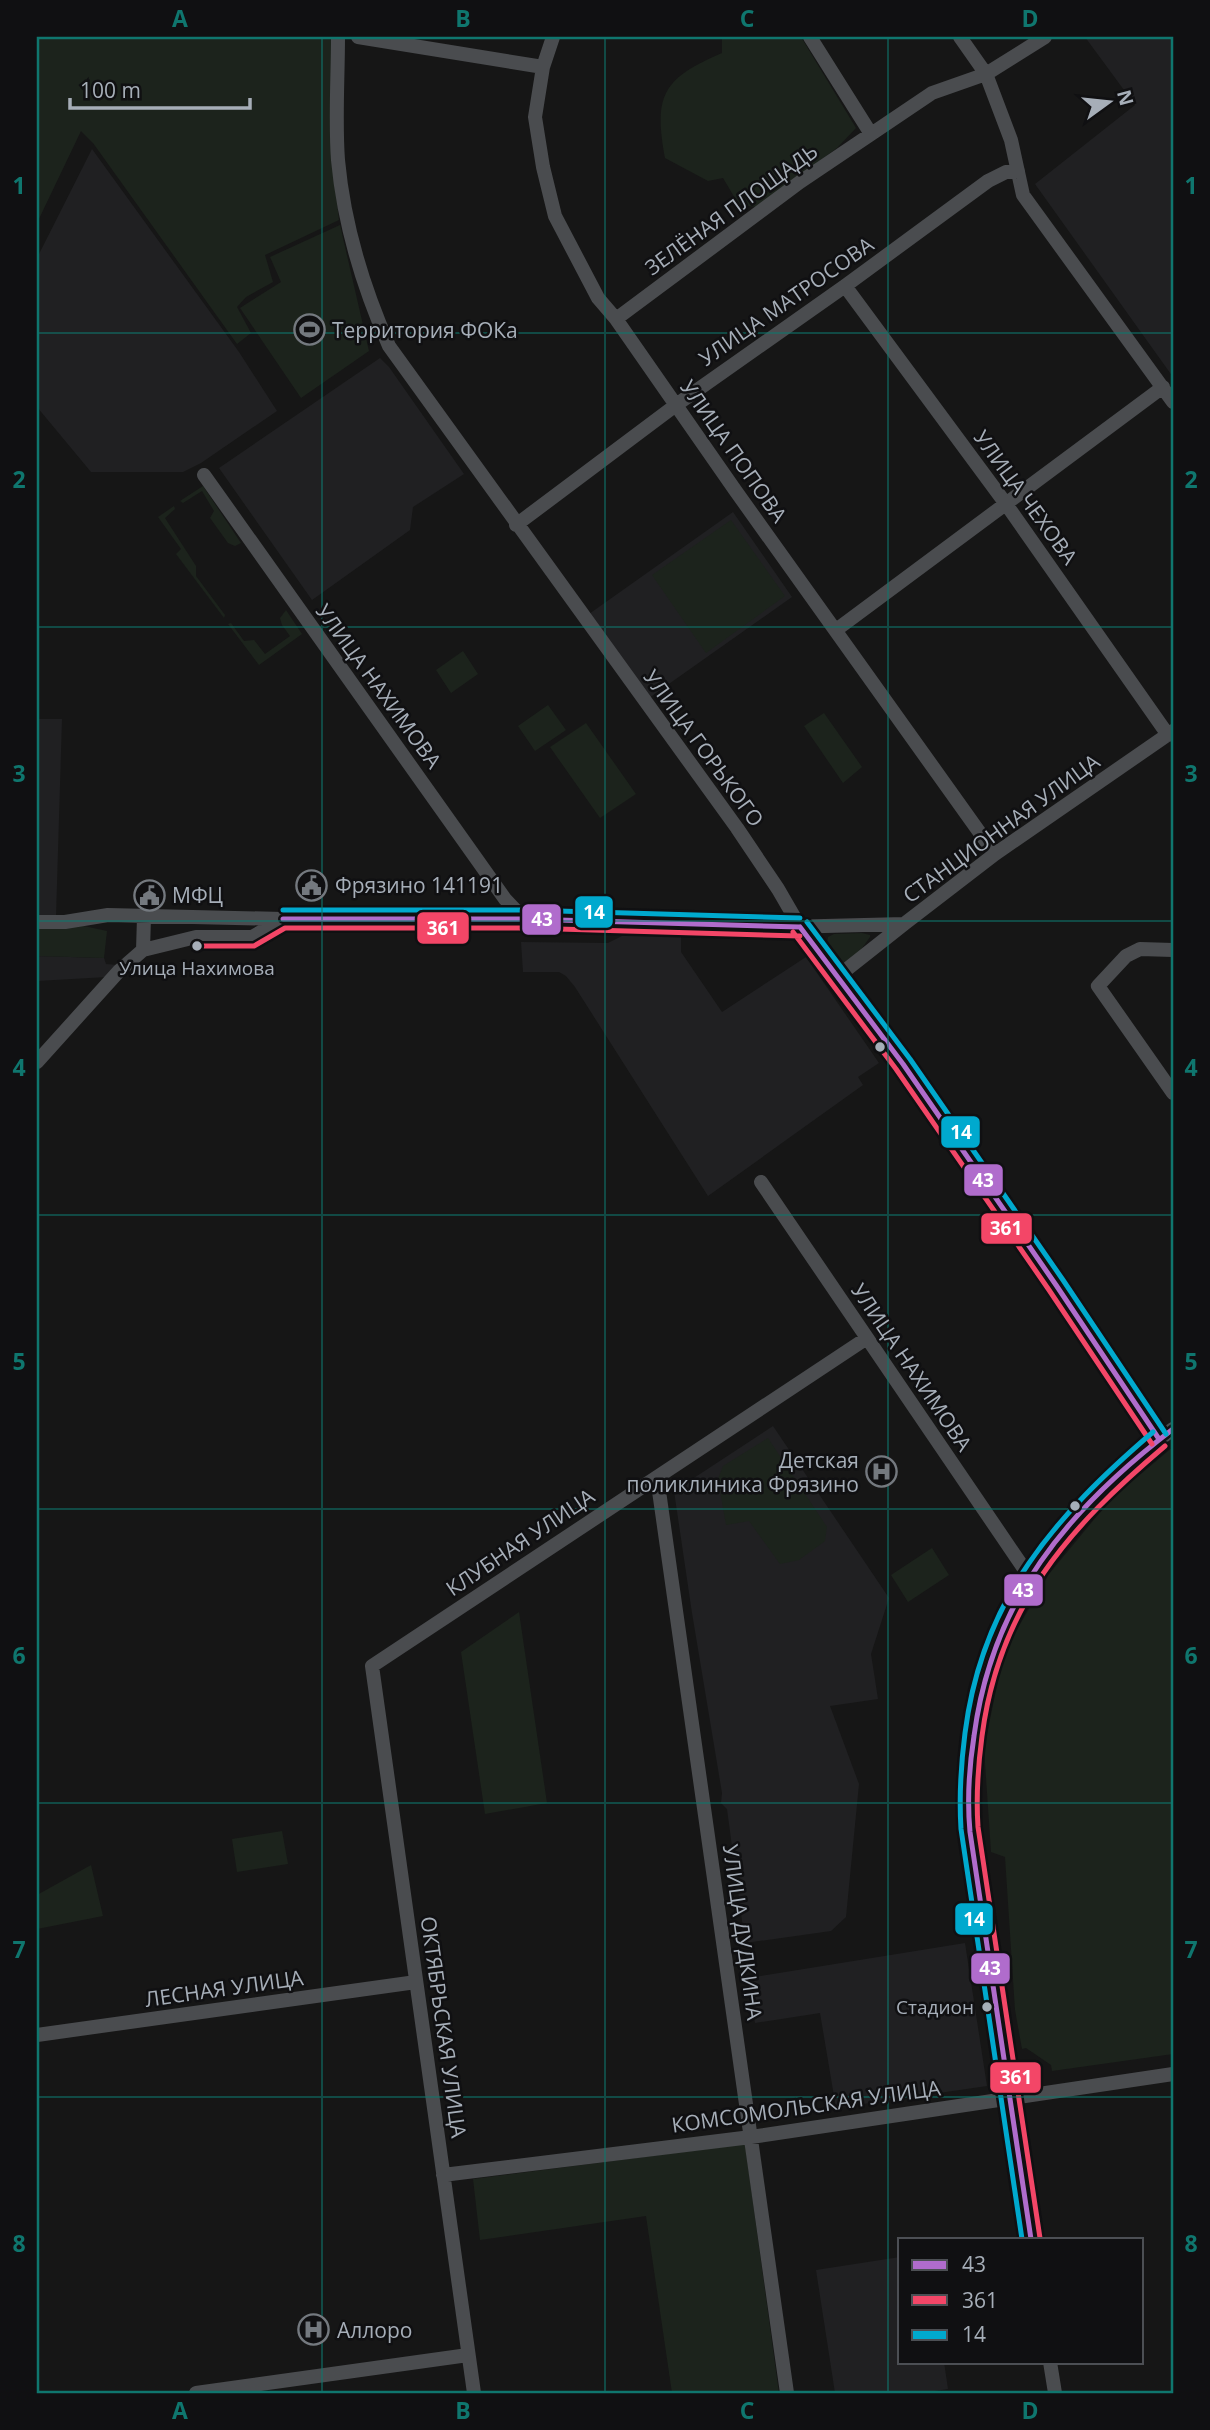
<svg xmlns="http://www.w3.org/2000/svg" width="1210" height="2430" viewBox="0 0 1210 2430" font-family="'Open Sans',sans-serif">
<style>
.built{fill:#202022}
.green{fill:#1c231c}
.lines{fill:none;stroke-linecap:round;stroke-linejoin:round}
.minor{stroke:#4a4c4f;stroke-width:14}
.bus-1-casing{stroke:#101012;stroke-width:10}
.bus-2-casing{stroke:#101012;stroke-width:10}
.bus-3-casing{stroke:#101012;stroke-width:10}
.bus-1{stroke:#b06ccc;stroke-width:5}
.bus-2{stroke:#f34667;stroke-width:5}
.bus-3{stroke:#00a9ce;stroke-width:5}
.grid{fill:none;stroke:#0f766e;stroke-width:2;stroke-opacity:0.55}
.bus-dot{fill:#a6aeb8;stroke:#101012;stroke-width:2.5}
.labels{text-anchor:middle;dominant-baseline:central;stroke-width:5;stroke-linejoin:round;paint-order:stroke}
.bus-label{font-size:19px;fill:#a6aeb8;stroke:#101012}
.street-label{font-size:21px;fill:#a6aeb8;stroke:#101012}
.poi-label{font-size:21px;fill:#a6aeb8;stroke:#101012;text-anchor:start}
.line-badge{stroke:#101012;stroke-width:2.5}
.badge-label{font-size:19px;text-anchor:middle;font-weight:bold;fill:#fff}
.neatline{fill:none;stroke:#0f766e;stroke-width:2.5}
.grid-label{font-size:23px;text-anchor:middle;font-weight:bold;fill:#0f766e}
</style>
<rect width="100%" height="100%" fill="#161616"/>
<path class="built" d="M1085,37H1173V377L1035,184L1135,105Z
M92,149L239,352L277,411L201,463L183,472H91L37,407V258Z
M380,358L389,367L464,474L413,507L410,530L312,600L219,468Z
M733,512L792,597L649,698L589,614Z
M37,719H62L56,917L37,915Z
M681,935V952L722,1012L806,957L879,1063L858,1077L863,1085L708,1196L575,987L566,976L559,972H523L521,942L608,943L622,936Z
M37,956L104,958L106,964L118,965L107,977L37,981Z
M773,1426L889,1598L871,1654L878,1699L830,1706L859,1784L846,1917L831,1931L745,1943L727,1809L721,1803L722,1793L692,1613L674,1491Z
M965,1943L987,2086L836,2108L820,2013L755,2023L748,1978Z
M900,2257V2362H944L948,2389L922,2393H835L816,2270Z"/>
<path class="green" d="M37,37H332V160L339,220L265,255L273,282L246,297L237,307L251,333L237,344L93,143L81,131L37,223Z
M722,37H801L856,128L837,148L757,207L739,205L723,178L708,181L665,158C653,94 664,78 722,53Z
M340,225L369,351L301,398L240,308L281,282L270,257Z
M203,486L241,543L235,546L228,543L210,518L214,511L202,491L183,503L180,501Z
M174,506L175,509L165,518L196,566V576L225,615L224,618L176,554L181,549L158,517Z
M731,520L785,596L706,653L652,575Z
M286,610L302,634L259,665L228,624L231,623L244,641L254,640L265,654L290,636L282,625L280,618Z
M463,651L478,674L451,693L436,670Z
M548,705L566,730L535,751L518,726Z
M824,713L862,767L843,783L804,726Z
M586,723L636,794L600,818L550,747Z
M37,922H65L107,931L104,958L37,956Z
M862,933L870,935V937L858,954L843,963L827,944L828,937L834,934Z
M768,1438L827,1527L825,1541L799,1560L780,1564L749,1521L726,1525L718,1479L723,1466Z
M1173,1447V2054L1052,2071L1051,2065L1026,2048L1022,2049L1015,2010L1005,1857L991,1852L984,1748L1004,1652L1049,1574L1111,1499Z
M932,1548L949,1575L908,1602L891,1575Z
M519,1612L547,1803L485,1814L461,1652Z
M282,1831L288,1864L237,1872L232,1839Z
M91,1865L103,1916L37,1929V1895Z
M745,2144L779,2393H672L646,2216L480,2240L473,2179Z"/>
<g class="lines">
<path class="minor" d="M338,37C338,78 335,120 338,160C344,226 363,287 389,346L737,828L778,889L800,927L903,1064L1056,1285L1159,1439
M358,37L543,67
M553,37L543,67L535,117L543,167L555,216L598,298L616,319L735,490L995,854
M810,37L871,134
M960,37L986,74L1011,140L1023,195L1173,402
M845,286L1006,504L1168,735
M616,319L800,182L932,93L986,74L1045,37
M204,475L505,899L524,919
M516,525L676,405L845,286L988,181L1006,172L1018,171
M836,630L1163,387
M37,922H65L108,915L283,919H524L785,927L904,924L995,854L1173,731
M143,950L144,917
M1173,950L1140,949L1126,956L1098,986L1173,1093
M837,977L904,924
M37,1062L119,971L143,950L196,937H252L282,920
M761,1182L1029,1576
M657,1477L787,2393
M37,2035L416,1982
M443,2175L751,2137L1173,2074
M1031,2239C1018,2154 1005,2068 992,1982C986,1942 979,1902 974,1862C972,1846 969,1830 969,1814C968,1758 977,1684 1000,1632C1036,1551 1101,1481 1173,1429
M1050,2362L1055,2393
M196,2393L468,2355
M474,2393L372,1666L867,1338"/>
<defs>
<path id="bus-1" d="M283,919H524L800,927
M800,927L903,1064L1056,1285L1159,1439
M1031,2239L970,1832C967,1800 969,1768 974,1736C992,1600 1067,1510 1173,1429"/>
<path id="bus-2" d="M793,932L896,1069L1049,1290L1152,1444
M196,946H254L285,928H524L800,936
M1040,2238L978,1827C976,1797 978,1766 982,1736C999,1606 1068,1528 1165,1446"/>
<path id="bus-3" d="M283,910H524L800,918
M807,922L910,1059L1063,1280L1166,1434
M1022,2239L961,1829C959,1797 961,1764 965,1733C982,1599 1054,1517 1153,1432"/>
</defs>
<use href="#bus-1" class="bus-1-casing"/>
<use href="#bus-2" class="bus-2-casing"/>
<use href="#bus-3" class="bus-3-casing"/>
<use href="#bus-1" class="bus-1"/>
<use href="#bus-2" class="bus-2"/>
<use href="#bus-3" class="bus-3"/>
</g>
<path class="grid" d="M322,37V2393M605,37V2393M888,37V2393M37,333H1173M37,627H1173M37,921H1173M37,1215H1173M37,1509H1173M37,1803H1173M37,2097H1173"/>
<defs>
<symbol id="stadium-ring" viewBox="-11 -11 22 22"><circle r="9.5" fill="#101012" stroke="#74797f" stroke-width="1.5"/><path d="M0-5a6.5 5 0 1 0 0 10a6.5 5 0 1 0 0-10ZM-3.5-1.8h7v3.6h-7Z" fill="#74797f"/></symbol>
<symbol id="civic-ring" viewBox="-11 -11 22 22"><circle r="9.5" fill="#101012" stroke="#74797f" stroke-width="1.5"/><path d="M-.6-6.5H3V-4.5H.6V-3L4-1V1h2V6H-6V1h2V-1L-.6-3ZM-1.2 2.5V6h2.4V2.5Z" fill="#74797f"/></symbol>
<symbol id="hospital-ring" viewBox="-11 -11 22 22"><circle r="9.5" fill="#101012" stroke="#74797f" stroke-width="1.5"/><path d="M-5-5h3v3.5h4V-5h3V5h-3V1.5h-4V5h-3Z" fill="#74797f"/></symbol>
</defs>
<g fill-rule="evenodd">
<use href="#stadium-ring" x="292" y="312" width="35" height="35"/>
<use href="#civic-ring" x="294" y="868" width="35" height="35"/>
<use href="#civic-ring" x="132" y="878" width="35" height="35"/>
<use href="#hospital-ring" x="864" y="1454" width="35" height="35"/>
<use href="#hospital-ring" x="296" y="2312" width="35" height="35"/>
</g>
<g class="bus-dot">
<circle cx="197" cy="946" r="6"/>
<circle cx="880" cy="1047" r="6"/>
<circle cx="1075" cy="1506" r="6"/>
<circle cx="987" cy="2007" r="6"/>
</g>
<g class="labels">
<g class="bus-label">
<text x="197" y="968">Улица Нахимова</text>
<text x="974" y="2007" text-anchor="end">Стадион</text>
</g>
<g class="street-label">
<text transform="translate(731 209) rotate(-36)">ЗЕЛЁНАЯ ПЛОЩАДЬ</text>
<text transform="translate(786 301) rotate(-35)">УЛИЦА МАТРОСОВА</text>
<text transform="translate(734 451) rotate(55)">УЛИЦА ПОПОВА</text>
<text transform="translate(1026 497) rotate(54)">УЛИЦА ЧЕХОВА</text>
<text transform="translate(379 686) rotate(54)">УЛИЦА НАХИМОВА</text>
<text transform="translate(704 748) rotate(54)">УЛИЦА ГОРЬКОГО</text>
<text transform="translate(1001 828) rotate(-36)">СТАНЦИОННАЯ УЛИЦА</text>
<text transform="translate(912 1367) rotate(56)">УЛИЦА НАХИМОВА</text>
<text transform="translate(520 1542) rotate(-34)">КЛУБНАЯ УЛИЦА</text>
<text transform="translate(743 1932) rotate(82)">УЛИЦА ДУДКИНА</text>
<text transform="translate(224 1988) rotate(-8)">ЛЕСНАЯ УЛИЦА</text>
<text transform="translate(444 2027) rotate(82)">ОКТЯБРЬСКАЯ УЛИЦА</text>
<text transform="translate(806 2106) rotate(-8)">КОМСОМОЛЬСКАЯ УЛИЦА</text>
</g>
<g class="poi-label">
<text x="332" y="330">Территория ФОКа</text>
<text x="335" y="885">Фрязино 141191</text>
<text x="172" y="895">МФЦ</text>
<text x="859" y="1460" text-anchor="end">Детская<tspan x="859" dy="24">поликлиника Фрязино</tspan></text>
<text x="337" y="2330">Аллоро</text>
</g>
</g>
<g class="line-badge">
<rect x="574" y="895" width="40" height="34" rx="7" fill="#00a9ce"/>
<rect x="521" y="903" width="41" height="33" rx="7" fill="#b06ccc"/>
<rect x="416" y="911" width="54" height="34" rx="7" fill="#f34667"/>
<rect x="940" y="1115" width="41" height="34" rx="7" fill="#00a9ce"/>
<rect x="963" y="1163" width="41" height="34" rx="7" fill="#b06ccc"/>
<rect x="980" y="1212" width="53" height="33" rx="7" fill="#f34667"/>
<rect x="1003" y="1573" width="41" height="34" rx="7" fill="#b06ccc"/>
<rect x="954" y="1902" width="40" height="34" rx="7" fill="#00a9ce"/>
<rect x="970" y="1952" width="41" height="33" rx="7" fill="#b06ccc"/>
<rect x="989" y="2061" width="53" height="33" rx="7" fill="#f34667"/>
</g>
<g class="badge-label">
<text x="594" y="919">14</text>
<text x="542" y="926">43</text>
<text x="443" y="935">361</text>
<text x="961" y="1139">14</text>
<text x="983" y="1187">43</text>
<text x="1006" y="1235">361</text>
<text x="1023" y="1597">43</text>
<text x="974" y="1926">14</text>
<text x="990" y="1975">43</text>
<text x="1016" y="2084">361</text>
</g>
<rect width="1210" height="2430" fill="none" stroke="#101012" stroke-width="77"/>
<rect x="898" y="2238" width="245" height="126" fill="#101012" stroke="#4c4f54" stroke-width="2"/>
<rect x="912" y="2260" width="35" height="10" fill="#b06ccc" stroke="#4c4f54" stroke-width="2"/>
<text x="962" y="2272" font-size="21" fill="#a6aeb8">43</text>
<rect x="912" y="2295" width="35" height="10" fill="#f34667" stroke="#4c4f54" stroke-width="2"/>
<text x="962" y="2308" font-size="21" fill="#a6aeb8">361</text>
<rect x="912" y="2330" width="35" height="10" fill="#00a9ce" stroke="#4c4f54" stroke-width="2"/>
<text x="962" y="2342" font-size="21" fill="#a6aeb8">14</text>
<g transform="translate(1109 102) rotate(75)" stroke="#101012" stroke-width="5" paint-order="stroke">
<path d="M0-5L12 26L0 18L-12 26Z" fill="#a6aeb8"/>
<text y="-10" font-size="19" font-weight="bold" text-anchor="middle" fill="#a6aeb8">N</text>
</g>
<path d="M70 98v10h180v-10" fill="none" stroke="#a6aeb8" stroke-width="3.5"/>
<text x="80" y="98" font-size="21" fill="#a6aeb8" stroke="#101012" stroke-width="5" paint-order="stroke">100 m</text>
<rect x="38" y="38" width="1134" height="2354" class="neatline"/>
<g class="grid-label">
<text x="180" y="27">A</text>
<text x="463" y="27">B</text>
<text x="747" y="27">C</text>
<text x="1030" y="27">D</text>
<text x="19" y="194">1</text>
<text x="1191" y="194">1</text>
<text x="19" y="488">2</text>
<text x="1191" y="488">2</text>
<text x="19" y="782">3</text>
<text x="1191" y="782">3</text>
<text x="19" y="1076">4</text>
<text x="1191" y="1076">4</text>
<text x="19" y="1370">5</text>
<text x="1191" y="1370">5</text>
<text x="19" y="1664">6</text>
<text x="1191" y="1664">6</text>
<text x="19" y="1958">7</text>
<text x="1191" y="1958">7</text>
<text x="19" y="2252">8</text>
<text x="1191" y="2252">8</text>
<text x="180" y="2419">A</text>
<text x="463" y="2419">B</text>
<text x="747" y="2419">C</text>
<text x="1030" y="2419">D</text>
</g>
</svg>
